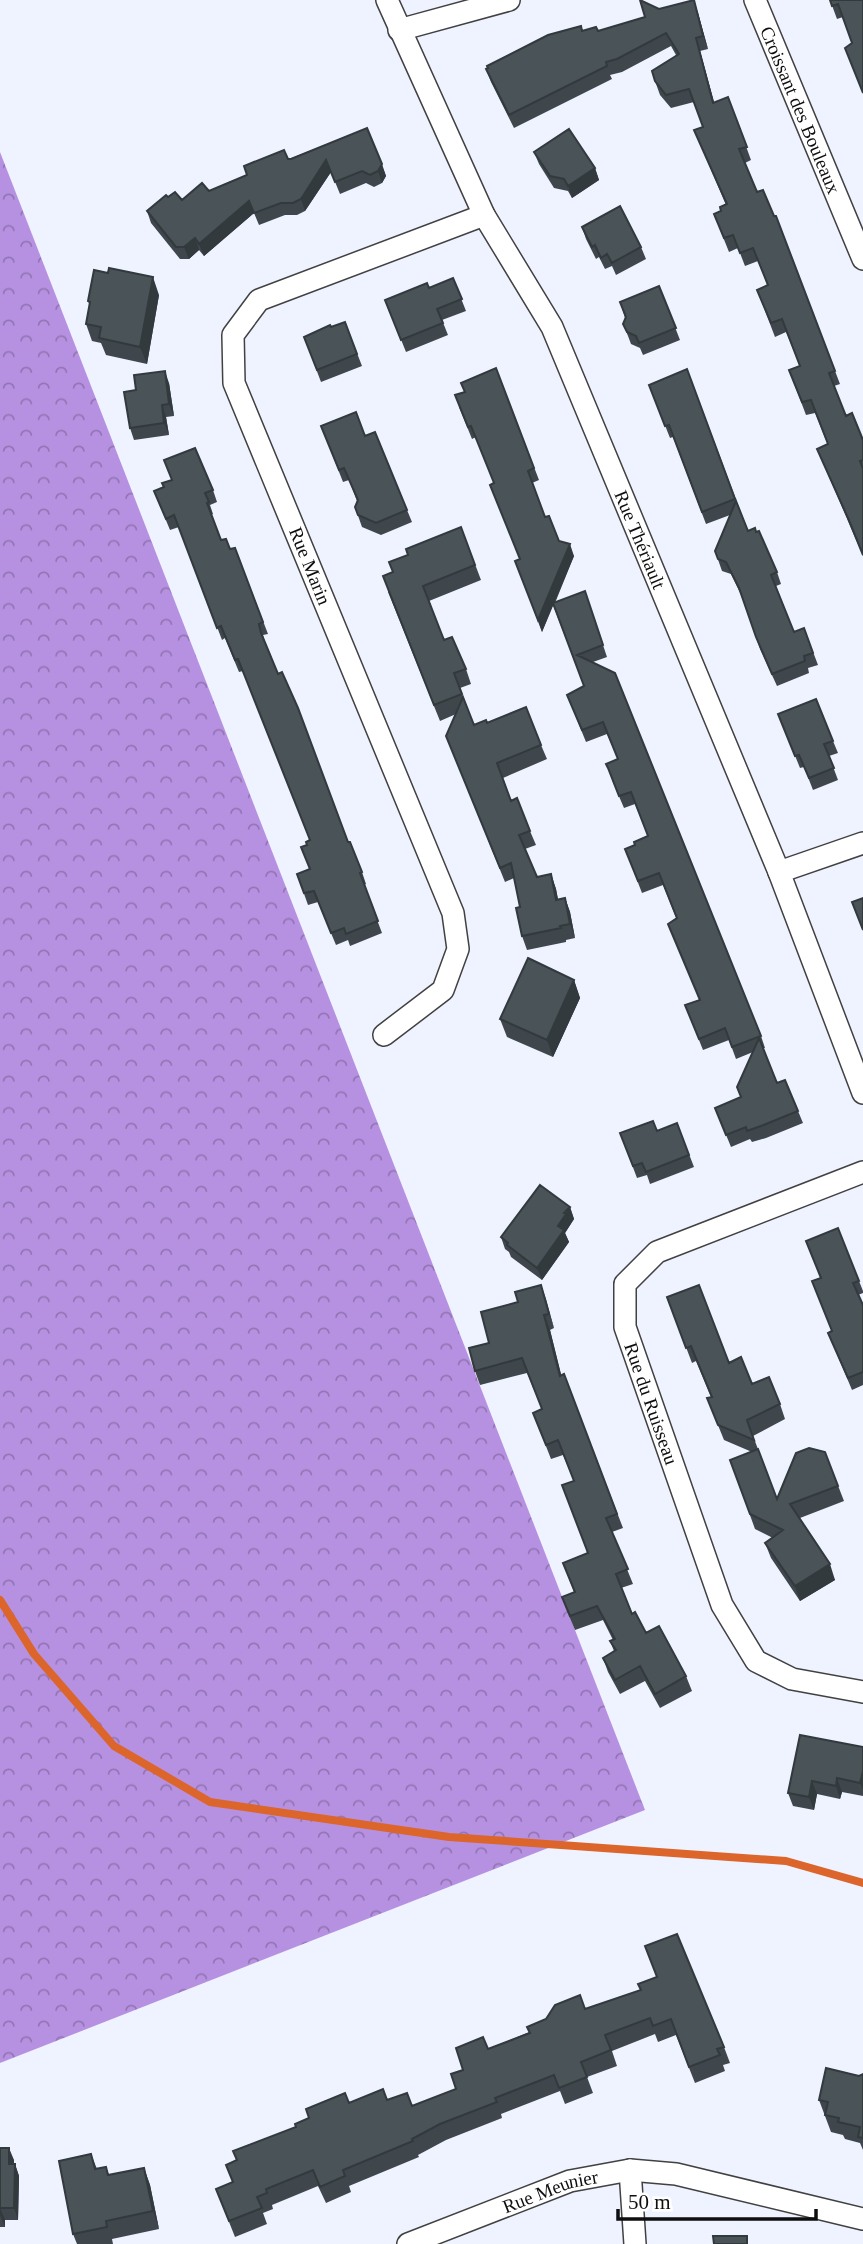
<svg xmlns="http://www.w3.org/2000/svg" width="863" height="2244" viewBox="0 0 863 2244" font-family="'Times New Roman',serif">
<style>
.forest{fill:url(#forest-crowns)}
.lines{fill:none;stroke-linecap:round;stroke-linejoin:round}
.stream{stroke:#dc652c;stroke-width:8}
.minor-casing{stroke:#414141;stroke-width:24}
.minor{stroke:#fff;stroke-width:21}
.wall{fill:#3f474c}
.shaded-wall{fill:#333a3e}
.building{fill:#495358;stroke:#333a3e;stroke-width:2}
.labels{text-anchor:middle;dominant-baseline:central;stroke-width:7;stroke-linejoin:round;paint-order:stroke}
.street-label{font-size:19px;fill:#0e0e0e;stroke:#fff}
</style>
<defs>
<pattern id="forest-crowns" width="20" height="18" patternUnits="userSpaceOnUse" patternTransform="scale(1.75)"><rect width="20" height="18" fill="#b791e1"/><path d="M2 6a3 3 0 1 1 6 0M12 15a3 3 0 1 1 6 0" fill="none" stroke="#9375b5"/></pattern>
</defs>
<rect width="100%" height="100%" fill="#eff3ff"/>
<path class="forest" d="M0,152L645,1810L0,2063Z"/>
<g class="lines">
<path class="stream" d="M0,1600L34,1654L114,1746L210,1802L449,1837L786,1861L863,1883"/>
<defs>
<g id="minor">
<path id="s1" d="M387,0L484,215L552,327L779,872L863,1093"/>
<path id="s2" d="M755,0L863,259"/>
<path d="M399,30L509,0"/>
<path d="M779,872L863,843"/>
<path d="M384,1035L443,990L458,949L453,913L234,383L233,335L259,300L484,215"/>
<path id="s3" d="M863,1172L657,1252L625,1284V1327L722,1605L756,1661L792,1679L863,1692"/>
<path d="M630,2170L635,2244"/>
<path id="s4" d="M408,2244L570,2181L630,2170L676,2174L863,2219"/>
</g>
</defs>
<use href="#minor" class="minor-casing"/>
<use href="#minor" class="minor"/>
</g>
<path class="wall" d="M830,0H863L852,43L843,17L837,19Z
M659,9L698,13L708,49L700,51L714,103L728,97L751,160L745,163L757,192L774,216H776L840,384L834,386L846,416L863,440V556L817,449L828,445L815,413L806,415L789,370L800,366L786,332L775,337L757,290L768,286L758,261L745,266L738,248L729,252L719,227L721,211L726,205L694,130L703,127L694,102L671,108L660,95L655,81L676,55L671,46L622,72L610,75L612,79L514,128L491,82L486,69L582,31H598L645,17Z
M367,128L386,176L382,183L374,187L366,183L340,194L331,172L305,211L297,215H285L259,225L254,213L204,256L199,250L189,259H180L151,223L147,211L209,191Z
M534,152L595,168L599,180L572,198L568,191L554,188L539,164Z
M582,227L641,247L646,259L616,275L612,266L605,269L599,257L596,259L586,239Z
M453,278L466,311L442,320L448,335L406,352L390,312Z
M659,286L680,340L643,355L640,348L631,344L628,336L623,324L625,318L620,302Z
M159,295L147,364L106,355L101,343L92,341L86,324L90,306L88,301Z
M345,322L362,366L321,382L304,337Z
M496,368L539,480L532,483L545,517L559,541L574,556L555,603L585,591L607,657L593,662L761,1036L765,1048H763L777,1083L798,1111L803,1123L766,1138L752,1142L750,1139L731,1147L720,1120L741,1097L753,1052L736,1059L729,1040L703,1050L685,1005L700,1000L668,924L676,918L663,885L642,893L625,849L635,845L648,836L635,804L624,808L612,780L618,759L607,734L586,742L567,695L584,686L553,605L542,632L515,561L520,559L490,485L494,483L476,437L472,439L459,407L464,392Z
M687,369L748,531L777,572L781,584L776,586L794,632L804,628L818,665L808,668L809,673L777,686L760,649L743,599L731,574L722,571L715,551L730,515L706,524L673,437L670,438L649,385Z
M169,383L174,416L166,417L169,435L134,440L130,428L136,390Z
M321,426L407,510L412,522L381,535L362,527L355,507L357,501L349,480L343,482Z
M213,490L217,502L210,505L213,514L211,515L221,540L230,549L235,548L268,634L263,635L265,642L348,842L362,872L366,884L364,885L382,933L350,946L348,940L336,945L318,902L308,905L297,874L310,869L307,845L310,840L243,671L239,672L225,638L222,640L179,527L170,530L154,491Z
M461,527L481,580L429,601L444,640L466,669L471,684L460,688L474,725L487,723L541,745L547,759L503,778L511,801L530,831L536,845L525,849L537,877L551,874L556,889L558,900L565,898L570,912L575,938L566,940V942L527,950L522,936L520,907L514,878L505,882L446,736L456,714L440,721L388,592L393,573L408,555Z
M783,726L833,741L838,753L829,756L838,780L813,790L804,767L800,768Z
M574,980L580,998L553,1057L507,1037L500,1019Z
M677,1123L694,1167L650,1184L647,1175L637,1178L620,1133L657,1131Z
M570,1207L574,1219L565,1233L569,1242L542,1280L511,1257L509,1252L505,1249L501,1237Z
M838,1228L863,1291V1293L858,1295L863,1305V1385L852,1390L828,1333L832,1331L820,1278Z
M541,1285L554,1328L550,1330L561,1375L564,1374L623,1528L612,1532L633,1584L621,1588L632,1614L646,1633L686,1676L692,1691L660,1708L645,1681L620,1694L608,1672L603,1658L614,1651L610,1641L613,1640L603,1620L575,1630L567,1611L562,1597L574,1592L563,1563L587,1553L574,1481L563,1455L551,1459L533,1413L542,1409L527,1373L480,1385L475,1371L489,1343L518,1302Z
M667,1297L729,1363L752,1384L780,1404L785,1419L753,1436L777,1499L825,1452L844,1501L800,1518L835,1580L800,1601L771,1558L765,1543L773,1538L755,1529L730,1460L752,1452L724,1440L707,1398L711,1397L696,1361L692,1363Z
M863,1747V1796L842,1792L840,1799L817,1794L814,1810L793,1806L788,1793Z
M641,1990L724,2047L730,2063L723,2065L725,2071L695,2083L676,2035L658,2042L655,2034L612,2051L617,2066L587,2077L593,2093L565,2104L560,2091L501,2114L502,2118L446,2140L418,2155L419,2157L349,2186L351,2192L326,2203L318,2186L272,2205L273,2209L263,2213L267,2224L235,2237L216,2189L233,2182L237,2161L296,2127L349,2103L387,2100L412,2106L456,2089L463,2070L488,2049L585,2009Z
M863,2074V2150L860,2143L845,2139L843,2135L831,2132L819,2100Z
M0,2148L14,2160V2164H15L19,2176L18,2220H5V2227H0Z
M91,2154L97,2169L106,2167L109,2175L144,2168L150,2185L159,2229L112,2239L113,2244H77L73,2234Z"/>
<path class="shaded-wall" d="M694,0L698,13L708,49L703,36Z
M696,38L700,51L718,116L713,103Z
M326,160L331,172L305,211L301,199Z
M382,164L386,176L382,183L378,171Z
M595,168L599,180L572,198L568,186Z
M249,201L254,213L204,256L199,244Z
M195,238L199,250L189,259L184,247Z
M153,277L159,295L147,364L140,347Z
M165,371L169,383L174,416L169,404Z
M162,405L166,417L169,435L164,423Z
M570,544L574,556L542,632L538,620Z
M551,874L556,889L561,914L556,900Z
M565,898L570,912L575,938L570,924Z
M574,980L580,998L553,1057L547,1040Z
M570,1207L574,1219L565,1233L569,1242L542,1280L537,1268L558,1226Z
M541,1285L546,1299L554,1328L549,1314Z
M544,1315L550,1330L565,1390L560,1376Z
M830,1564L835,1580L800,1601L795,1586Z
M863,1771V1790L860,1783Z
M837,1778L842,1792L840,1799L836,1786Z
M812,1781L817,1794L814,1810L809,1797Z
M9,2148L14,2160L13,2176L9,2164Z
M15,2164L19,2176L18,2220L14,2208Z
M144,2168L150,2185L159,2229L153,2211Z
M0,2208L5,2220V2227L0,2215Z"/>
<path class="building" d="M640,0L659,9L694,0L703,36L696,38L713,103L728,97L747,147L739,149L757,192L763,190L774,216H776L835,371L829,373L846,416L852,413L863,440V460L860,461L863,469V555L848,518L817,449L828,444L811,400L802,402L789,370L800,366L782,319L771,323L757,290L768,285L753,248L740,253L733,235L724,238L714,214L721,211L720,207L727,204L694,130L703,127L689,89L666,95L655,81L652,71L679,54L666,33L617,59L606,62L607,66L509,115L486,69L488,68L487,66L548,35L581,26L582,31L596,27L598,31L645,17Z
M830,0H863V93L845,48L852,43L838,4L832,6Z
M367,128L382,164L378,171L370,175L362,171L335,182L326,160L301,199L293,203H281L254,213L249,201L199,244L195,238L184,247H176L147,211L166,195L168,197L175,192L182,200L202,183L209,191L247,175L244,166L284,150L288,159H291Z
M569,129L595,168L568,186L564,179L550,176L534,152Z
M620,206L641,247L612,263L607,254L601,258L595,245L592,247L582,227Z
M109,268L153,277L140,347L99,338L101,327L86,324L90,302L88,301L94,270L108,273Z
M453,278L462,299L437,309L443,323L401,340L385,300L427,283L429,288Z
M659,286L676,328L639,343L636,336L627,332L623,324L626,317L620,302Z
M345,322L357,354L317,370L304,337L330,325L331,327Z
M496,368L534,468L528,471L545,517L549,516L559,541L570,544L538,620L515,561L520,559L490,485L494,483L471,426L468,427L455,395L465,392L461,383Z
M687,369L735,499L702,512L669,425L665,426L649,385Z
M165,371L169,404L162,405L164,423L130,428L124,392L136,390L134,375Z
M356,412L365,436L375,432L407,510L376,523L358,515L355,507L358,500L344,468L339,470L321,426Z
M195,448L213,490L205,493L209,502L207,503L221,540L226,539L230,549L235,548L263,622L259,624L261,633L278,674L282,672L298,708L348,842H350L362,872L360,873L378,921L346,934L344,928L331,933L314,891L304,893L297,874L310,869L301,847L307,845L306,842L310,840L238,659L235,660L221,626L217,628L174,515L166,519L154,491L164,487L162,483L172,480L164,460Z
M736,501L748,531L755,528L756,532L759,531L777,572L771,575L794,632L804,628L813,653L804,656L805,661L772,674L756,637L739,588L726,562L718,559L715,551Z
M461,527L475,565L423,586L444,640L452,637L466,669L454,673L462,694L434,705L383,576L393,572L389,562L408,555L406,549Z
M585,591L603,645L577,655L615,673L761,1036L732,1047L725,1028L699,1039L685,1005L700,1000L668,924L677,918L659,873L638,881L625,849L635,845L634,842L648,836L631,792L619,796L608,768L606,764L618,759L603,722L582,730L567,695L584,686L553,603Z
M463,697L474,725L486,720L487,723L526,707L541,745L497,763L511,801L517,798L530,831L519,835L537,877L551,874L556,900L565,898L570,924L560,926L561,928L522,936L516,908L520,907L511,863L500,868L446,736Z
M816,699L833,741L824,744L834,768L809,778L799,755L795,756L778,714Z
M863,898V930L852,902Z
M528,958L574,980L547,1040L500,1019Z
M759,1038L777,1083L785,1080L798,1111L761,1126L747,1131L746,1127L726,1135L715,1108L741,1097L737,1087Z
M653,1121L657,1131L677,1123L689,1155L646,1172L642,1163L633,1166L620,1133Z
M540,1185L570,1207L564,1213L566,1214L558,1226L564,1230L537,1268L507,1245L508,1243L501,1237Z
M838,1228L859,1281L853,1283L863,1305V1372L848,1378L828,1333L832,1331L812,1281L821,1278L806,1241Z
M541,1285L549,1314L544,1315L560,1376L564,1374L617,1514L606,1518L628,1569L616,1574L632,1614L635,1612L646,1633L659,1626L686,1676L655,1694L640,1666L615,1680L603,1658L616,1650L610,1641L615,1639L597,1606L570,1616L562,1597L575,1592L563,1563L588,1553L562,1485L574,1481L558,1440L546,1445L533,1413L542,1409L522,1358L475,1371L469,1348L489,1343L481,1312L518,1302L515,1292Z
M699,1285L729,1363L741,1357L752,1384L769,1377L780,1404L747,1420L754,1440L718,1425L707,1398L712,1397L691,1346L686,1348L667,1297Z
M809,1448L825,1452L838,1486L790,1504L830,1564L795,1586L765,1543L783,1530L750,1514L730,1460L758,1449L777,1499L796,1453Z
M800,1735L863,1747V1771L860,1783L837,1778L836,1786L812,1781L809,1797L788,1793Z
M677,1934L724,2047L717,2049L720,2055L689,2067L671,2019L653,2026L650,2018L605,2035L611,2050L581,2062L587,2077L559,2088L554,2075L495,2098L497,2102L440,2124L412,2139L413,2141L343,2170L345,2176L320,2187L313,2170L266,2189L267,2193L257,2197L262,2208L229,2221L216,2189L233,2182L226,2165L237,2160L233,2151L296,2127L295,2124L309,2118L306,2109L345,2093L349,2103L383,2089L387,2100L407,2093L412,2106L456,2089L451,2074L463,2070L456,2048L483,2037L488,2049L530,2033L527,2027L546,2019L555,2005L580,1995L585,2009L641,1990L638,1984L657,1977L645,1946Z
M826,2068L859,2076L863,2074V2138L858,2137L860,2127L838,2122L839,2118L825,2115L828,2102L819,2100Z
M0,2148H9V2164H15L14,2208H0V2215Z
M91,2154L95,2169L106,2167L108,2175L144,2168L153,2211L106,2221L107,2227L73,2234L59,2161Z
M713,2236H747V2244H714Z"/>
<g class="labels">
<g class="street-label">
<text stroke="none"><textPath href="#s2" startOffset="119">Croissant des Bouleaux</textPath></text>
<text stroke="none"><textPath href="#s1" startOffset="597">Rue Thériault</textPath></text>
<text transform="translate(310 566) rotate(68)">Rue Marin</text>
<text stroke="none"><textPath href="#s3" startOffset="390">Rue du Ruisseau</textPath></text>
<text stroke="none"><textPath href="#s4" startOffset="152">Rue Meunier</textPath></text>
</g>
</g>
<path d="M618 2209v10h198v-10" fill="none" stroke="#0e0e0e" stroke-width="3.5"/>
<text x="628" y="2209" font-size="21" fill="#0e0e0e" stroke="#ffffff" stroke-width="5" paint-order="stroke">50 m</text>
</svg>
